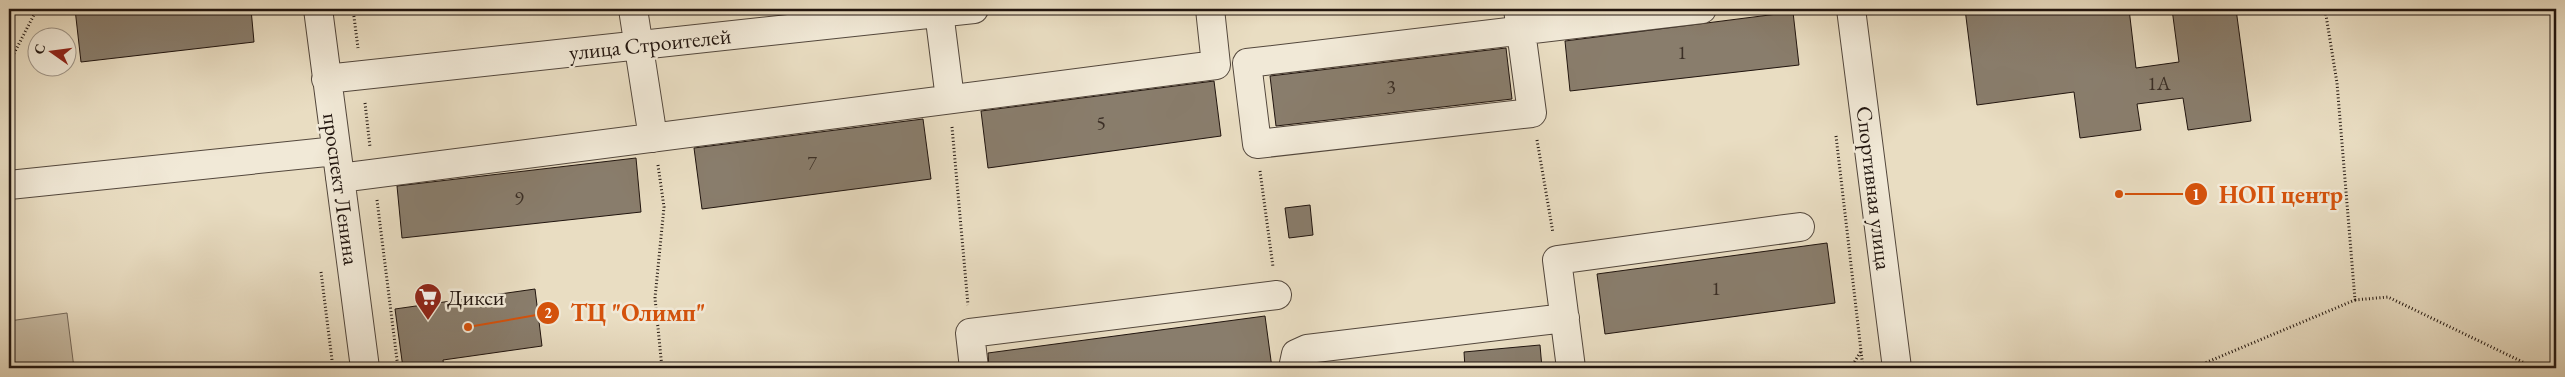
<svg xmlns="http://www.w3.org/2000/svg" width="2565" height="377" viewBox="0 0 2565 377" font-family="'EB Garamond',serif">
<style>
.green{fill:#c7bba4;stroke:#74685a}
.building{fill:#897d6c;stroke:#21150f}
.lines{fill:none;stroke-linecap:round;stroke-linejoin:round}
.minor-casing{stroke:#53473c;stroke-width:30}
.path{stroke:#21150f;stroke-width:3;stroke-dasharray:1 2.5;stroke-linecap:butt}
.minor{stroke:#f1e9d7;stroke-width:28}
.labels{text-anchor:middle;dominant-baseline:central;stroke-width:5;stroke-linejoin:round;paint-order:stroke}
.number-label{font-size:20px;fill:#3b2f26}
.street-label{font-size:22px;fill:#21150f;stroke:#f1e9d7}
.poi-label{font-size:22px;fill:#21150f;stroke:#f1e9d7;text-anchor:start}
.leader{fill:none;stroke:#d4520c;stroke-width:2}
.callout-dot{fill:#d4520c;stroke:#f1e9d7;stroke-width:2}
.mark-label{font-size:15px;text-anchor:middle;font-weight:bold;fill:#fff}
.callout-label{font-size:24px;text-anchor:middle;font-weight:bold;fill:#d4520c;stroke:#f1e9d7;stroke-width:5;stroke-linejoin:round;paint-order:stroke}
</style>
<rect width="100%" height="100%" fill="#e9ddc2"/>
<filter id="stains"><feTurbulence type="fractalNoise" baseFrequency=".004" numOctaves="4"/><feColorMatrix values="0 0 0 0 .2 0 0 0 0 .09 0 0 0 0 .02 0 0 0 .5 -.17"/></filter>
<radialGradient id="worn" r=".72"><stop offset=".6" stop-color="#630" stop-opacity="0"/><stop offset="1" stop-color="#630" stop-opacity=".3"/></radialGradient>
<path class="green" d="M67,313L74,368H9V321Z"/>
<path class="building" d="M75,9H251L254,42L81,62Z
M1965,9H2129L2136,68L2179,62L2172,9H2236L2251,121L2188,130L2183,98L2137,104L2141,130L2080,138L2074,92L1977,105Z
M1793,12L1799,65L1570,91L1565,41Z
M1506,48L1512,99L1276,126L1270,76Z
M1214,81L1221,136L988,168L981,111Z
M923,119L931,179L702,209L694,148Z
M636,158L641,212L402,238L397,186Z
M1310,205L1313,235L1289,238L1285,208Z
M1827,243L1835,303L1605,334L1597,274Z
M535,289L542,346L443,360L444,368H403L395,309Z
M1265,316L1272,368H989L988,353Z
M1540,345L1542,368H1465L1464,352Z"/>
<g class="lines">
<defs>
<path id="minor" d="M318,9L365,368
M633,9L653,138
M1518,9L1532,113L1257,144L1247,63L1702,9
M1851,9L1897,368
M939,12L950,99
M326,79L974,9
M340,178L1216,65L1210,9
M9,185L336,151
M974,368L970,333L1277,295
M1293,368L1296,354L1307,349L1565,318
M1571,368L1557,260L1800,227"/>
</defs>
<use href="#minor" class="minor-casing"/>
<path class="path" d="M353,9L358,48
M9,63L37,9
M365,103L370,147
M952,127L968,305
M1836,136L1863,368
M1537,140L1553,233
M658,165L664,207L655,298L662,368
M1260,171L1273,267
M377,200L398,368
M321,272L333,368
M2355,300L2388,297L2535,368
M1851,368L1861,351
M2193,368L2355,300L2337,83L2325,9"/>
<use href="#minor" class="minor"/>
</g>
<defs>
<symbol id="supermarket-pin" viewBox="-11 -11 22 30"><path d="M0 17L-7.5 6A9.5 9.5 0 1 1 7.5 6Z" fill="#8f2418" stroke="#f1e9d7"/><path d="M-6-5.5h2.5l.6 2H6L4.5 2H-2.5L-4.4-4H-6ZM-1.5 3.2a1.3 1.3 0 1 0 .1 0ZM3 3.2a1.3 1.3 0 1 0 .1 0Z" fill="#fff"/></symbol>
</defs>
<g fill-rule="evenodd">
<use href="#supermarket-pin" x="412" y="281" width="32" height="43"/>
</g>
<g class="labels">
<g class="number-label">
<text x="1682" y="52">1</text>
<text x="2159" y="83">1А</text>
<text x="1391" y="87">3</text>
<text x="1101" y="123">5</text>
<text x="812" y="163">7</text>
<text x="519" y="198">9</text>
<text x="1716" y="288">1</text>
</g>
<g class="street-label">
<text transform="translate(650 44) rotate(-6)">улица Строителей</text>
<text transform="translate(1874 188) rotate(83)">Спортивная улица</text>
<text transform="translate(341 189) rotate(82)">проспект Ленина</text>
</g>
<g class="poi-label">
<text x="447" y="297">Дикси</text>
</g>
</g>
<path class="leader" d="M2119 194L2196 194M468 327L548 313"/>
<g class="callout-dot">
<circle cx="2119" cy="194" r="5"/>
<circle cx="468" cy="327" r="5"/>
<circle cx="2196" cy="194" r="12"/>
<circle cx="548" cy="313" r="12"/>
</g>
<g class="mark-label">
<text x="2196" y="200">1</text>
<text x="548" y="318">2</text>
</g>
<g class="callout-label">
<text x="2281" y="203">НОП центр</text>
<text x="638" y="321">ТЦ "Олимп"</text>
</g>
<rect width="2565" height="377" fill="none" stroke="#e9ddc2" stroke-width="30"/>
<rect x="10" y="10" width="2545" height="357" fill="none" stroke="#21150f" stroke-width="2.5"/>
<rect x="15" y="15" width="2535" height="347" fill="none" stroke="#21150f"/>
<g transform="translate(52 52) rotate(284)"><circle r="24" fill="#f1e9d7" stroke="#9e9487"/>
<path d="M0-4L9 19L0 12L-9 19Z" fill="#8f2418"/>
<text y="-8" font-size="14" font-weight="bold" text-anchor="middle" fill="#21150f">С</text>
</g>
<rect width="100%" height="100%" filter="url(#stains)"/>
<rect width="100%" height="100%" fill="url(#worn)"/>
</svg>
